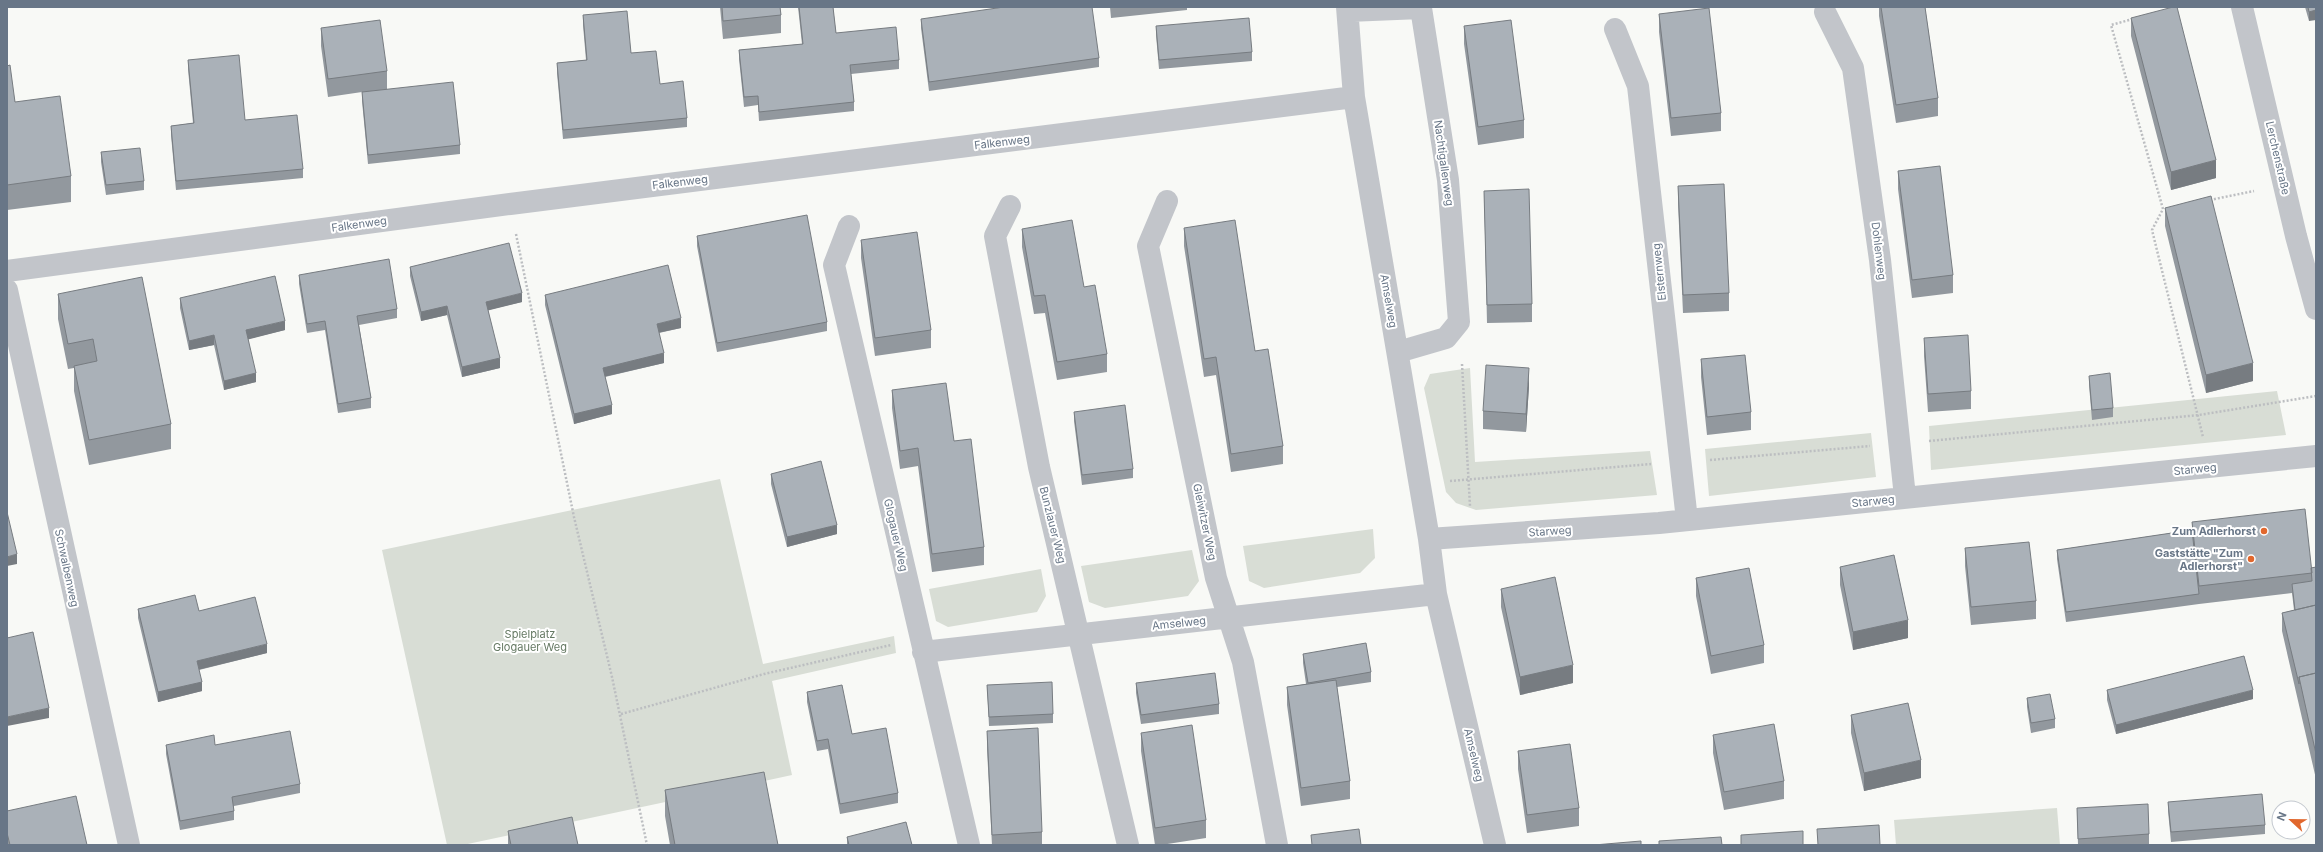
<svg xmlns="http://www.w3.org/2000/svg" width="2323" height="852" viewBox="0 0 2323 852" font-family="Inter,sans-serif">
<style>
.green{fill:#d8ddd5}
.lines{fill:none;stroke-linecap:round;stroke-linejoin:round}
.path{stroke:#bcbec1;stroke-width:2.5;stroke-dasharray:2 2;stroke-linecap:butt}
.minor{stroke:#c2c5ca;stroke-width:22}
.tertiary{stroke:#c2c5ca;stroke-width:22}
.wall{fill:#92989e}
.shaded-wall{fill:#777c81}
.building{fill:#aab1b8;stroke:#777c81}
.poi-dot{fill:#e1672d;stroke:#fff;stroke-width:1.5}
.labels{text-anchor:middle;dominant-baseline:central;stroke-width:4;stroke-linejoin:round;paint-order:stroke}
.street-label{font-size:11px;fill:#687687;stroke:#fff}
.poi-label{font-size:11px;font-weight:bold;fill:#687687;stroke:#fff;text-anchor:end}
.park-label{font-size:11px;fill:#657963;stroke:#fff}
</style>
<rect width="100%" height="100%" fill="#f8f9f6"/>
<path class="green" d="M1470,368L1475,462L1650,451L1657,495L1476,510L1456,503L1446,492L1424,388L1430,374Z
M2277,391L2286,435L1931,470L1929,426Z
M1871,433L1876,477L1709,496L1705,449Z
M720,479L763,664L894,636L896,653L772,681L792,775L463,845H447L382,550Z
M1373,529L1375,558L1360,573L1264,588L1249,581L1243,546Z
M1192,550L1199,581L1188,596L1105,608L1089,602L1081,566Z
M1041,569L1046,596L1037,612L948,627L936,621L929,589Z
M2057,808L2060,845H1896L1894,820Z"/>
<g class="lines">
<path class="path" d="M2133,19L2111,25L2163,209L2152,230L2203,437
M2210,200L2254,191
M516,234L574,517L612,677L647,845
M1462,364L1470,506
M1929,441L2199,415L2316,396
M1710,460L1870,446
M1450,481L1651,464
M621,714L764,674L891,645"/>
<path class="minor" d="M1347,7L1354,97L1429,539L1436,594L1495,845
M1348,11L1421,8L1448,180L1459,322L1446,338L1398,352
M1825,12L1853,68L1880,260L1905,497
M1615,29L1638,86L1687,520
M1167,201L1148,246L1216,578L1243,662L1277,845
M1010,206L995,236L1039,467L1128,845
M849,226L834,265L969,845
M7,271L510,204L1354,97
M7,290L129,845
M1429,539L1659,523L2316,456
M923,652L1436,594"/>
<path class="tertiary" d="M2242,7L2296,236L2316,309"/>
</g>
<path class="wall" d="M720,7H780L781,15V33L723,39Z
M798,7H833L836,33L899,60V69L851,74L854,102V111L759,121L758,105L744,107L739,59V50L802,44Z
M1110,7H1187V10L1111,18Z
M1879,7H1925L1938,98V116L1896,123L1879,16Z
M2305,7H2316L2309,21Z
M1659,14L1721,113V131L1671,136L1659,32Z
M583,15L631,53L660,84L687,118V127L563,139L557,73V63L586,60L583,25Z
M2131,18L2216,178L2171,190L2131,36Z
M921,19L1099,58V67L929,91L921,28Z
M1156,26L1252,52V61L1159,69L1156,35Z
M1464,26L1524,120V138L1478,145L1464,44Z
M321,28L387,71V89L460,145V154L368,164L362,101V92L328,97L321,46Z
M188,60L245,120L303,169V178L176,190L171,135V126L193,123L188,69Z
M7,66L15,102L71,176V202L7,210Z
M101,152L144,181V190L106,195L101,162Z
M1898,171L1953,275V293L1912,298L1898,189Z
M1678,186L1729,293V311L1683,313L1678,204Z
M1484,191L1532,304V322L1487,323Z
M2165,208L2253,381L2206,393L2165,226Z
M1184,228L1255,351L1283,446V464L1231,472L1216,375L1204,377L1184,246Z
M1022,229L1084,287L1107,354V372L1057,380L1045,313L1034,314L1022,247Z
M697,236L827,322V331L717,352L697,246Z
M861,240L931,330V348L875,356L861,258Z
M410,267L522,302L488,310L500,368L462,377L447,315L421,321L410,276Z
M299,275L397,309V318L359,325L371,398V408L338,413L325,330L307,333L299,284Z
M58,294L171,424V449L89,465L74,391V368L68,369L58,319Z
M545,295L681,328L659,333L664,363L605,377L612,414L574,424L545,305Z
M180,298L285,330L248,339L256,382L224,390L214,345L189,350L180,308Z
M1924,338L1971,391V409L1928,412L1924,356Z
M1701,359L1751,412V430L1707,435L1701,377Z
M2089,376L2113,408V417L2092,420L2089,385Z
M1529,386L1526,432L1483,429V411Z
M892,390L954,441L984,547V565L932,572L918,466L900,469L892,408Z
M1074,412L1133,469V478L1082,485L1074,421Z
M771,474L837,534L787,547L771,484Z
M2192,522L2311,568L2316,567V779L2282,631V613L2294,610L2292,593L2199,604L2066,622L2057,559V550L2192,530Z
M1965,548L2036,601V619L1971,625L1965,566Z
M1840,567L1908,638L1853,650L1840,585Z
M1696,578L1764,645V663L1711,674L1696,596Z
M1501,589L1573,683L1520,695L1501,607Z
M138,609L199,611L267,653L199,670L202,691L158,702L138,618Z
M1303,654L1371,672V682L1337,687L1350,781V799L1301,806L1287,705V687L1306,684L1303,663Z
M1136,683L1219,704V714L1141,724L1136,693Z
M987,685L1053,714V723L989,726Z
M2107,690L2253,699L2116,734L2107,700Z
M807,692L852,734L898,793V803L840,814L828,749L817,751L807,702Z
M2027,698L2055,719V728L2031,733L2027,707Z
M1851,715L1921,778L1864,791L1851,733Z
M987,731L1042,832V845H992L987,749Z
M1141,733L1206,820V838L1161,845H1155L1141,751Z
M1713,735L1784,781V799L1724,810L1713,753Z
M166,745H215L300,784V793L234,806V820L180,830L166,754Z
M1518,751L1579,808V826L1527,833L1518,769Z
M665,790L778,845H670L665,816Z
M2168,802L2265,825V834L2171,842L2168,811Z
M2077,808L2149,834V844L2129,845H2078Z
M7,811L87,845H8Z
M508,831L578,845H508Z
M847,837L912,845H847Z"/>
<path class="shaded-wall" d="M2316,10V20L2309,21V12Z
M2216,160V178L2171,190V172Z
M522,293V302L486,311V302Z
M447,306V315L421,321V312Z
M681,318V328L657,333V324Z
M285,321V330L246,340V330Z
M214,335V345L189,350V341Z
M664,353V363L603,377V368Z
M500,358V368L462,377V367Z
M2253,363V381L2206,393V375Z
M1529,368V386L1526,432V414Z
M256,373V382L224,390V381Z
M612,405V414L574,424V414Z
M837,525V534L787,547V537Z
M17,554V564L7,566V557Z
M1908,620V638L1853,650V632Z
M267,644V653L197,670V661Z
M1573,665V683L1520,695V677Z
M202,682V691L158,702V692Z
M2253,690V699L2116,734V725Z
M49,708V718L7,726V717Z
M1921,760V778L1864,791V773Z"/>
<path class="building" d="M722,7H780L781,15L723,21Z
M799,7H833L836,33L896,27L899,60L850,65L854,102L759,112L758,96L744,97L739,50L803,44Z
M1004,7H1092L1099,58L929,82L921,19Z
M1881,7H1925L1938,98L1896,105Z
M2173,7H2177L2216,160L2171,172L2131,18Z
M2308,7H2316V10L2309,12Z
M1709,8L1721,113L1671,118L1659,14Z
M627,11L631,53L656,51L660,84L683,81L687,118L563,130L557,63L587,60L583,15Z
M1249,18L1252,52L1159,60L1156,26Z
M380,20L387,71L328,79L321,28Z
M1511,20L1524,120L1478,127L1464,26Z
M239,55L245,120L297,115L303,169L176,181L171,126L194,123L188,60Z
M10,65L15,102L60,96L71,176L7,185V66Z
M453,82L460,145L368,155L362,92Z
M140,148L144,181L106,185L101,152Z
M1940,166L1953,275L1912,280L1898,171Z
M1724,184L1729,293L1683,295L1678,186Z
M1529,189L1532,304L1487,305L1484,191Z
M2211,196L2253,363L2206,375L2165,208Z
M807,215L827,322L717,343L697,236Z
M1072,220L1084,287L1095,285L1107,354L1057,362L1045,295L1034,296L1022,229Z
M1235,220L1255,351L1268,349L1283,446L1231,454L1216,357L1204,359L1184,228Z
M917,232L931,330L875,338L861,240Z
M509,243L522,293L486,302L500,358L462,367L447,306L421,312L410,267Z
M389,259L397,309L357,316L371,398L338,404L325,321L307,324L299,275Z
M668,265L681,318L657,324L664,353L603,368L612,405L574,414L545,295Z
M275,276L285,321L246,330L256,373L224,381L214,335L189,341L180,298Z
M142,277L171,424L89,440L74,366L97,361L93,339L68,344L58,294Z
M1968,335L1971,391L1928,394L1924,338Z
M1745,355L1751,412L1707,417L1701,359Z
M1486,365L1529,368L1526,414L1483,411Z
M2110,373L2113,408L2092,410L2089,376Z
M946,383L954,441L971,439L984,547L932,554L918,448L900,451L892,390Z
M1125,405L1133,469L1082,475L1074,412Z
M821,461L837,525L787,537L771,474Z
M2305,509L2312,573L2199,586L2192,522Z
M7,512L17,554L7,557Z
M2192,530L2199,594L2066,612L2057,550Z
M2029,542L2036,601L1971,607L1965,548Z
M1894,555L1908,620L1853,632L1840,567Z
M2316,567V605L2295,610L2292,584L2312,581L2311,568Z
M1749,568L1764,645L1711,656L1696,578Z
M1555,577L1573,665L1520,677L1501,589Z
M195,595L199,611L255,597L267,644L197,661L202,682L158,692L138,609Z
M2316,605V673L2299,677V684L2282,613Z
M33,632L49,708L7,717V638Z
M1366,643L1371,672L1308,683L1303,654Z
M2244,656L2253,690L2116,725L2107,690Z
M1215,673L1219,704L1141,715L1136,683Z
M2316,673V754L2299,677Z
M1336,680L1350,781L1301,788L1287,687Z
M1052,682L1053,714L989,717L987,685Z
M842,685L852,734L886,728L898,793L840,804L828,739L817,741L807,692Z
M2050,694L2055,719L2031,723L2027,698Z
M1908,703L1921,760L1864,773L1851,715Z
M1774,724L1784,781L1724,792L1713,735Z
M1192,725L1206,820L1155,828L1141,733Z
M1038,728L1042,832L992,835L987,731Z
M290,731L300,784L232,797L234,811L180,821L166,745L214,735L215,745Z
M1570,744L1579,808L1527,815L1518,751Z
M764,772L778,845H675L665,790Z
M2262,794L2265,825L2171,832L2168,802Z
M76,796L87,845H10L7,833V811Z
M2148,804L2149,834L2078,839L2077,808Z
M572,817L578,845H511L508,831Z
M906,822L912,845H849L847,837Z
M1879,825L1880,845H1818L1817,829Z
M1359,829L1361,845H1312L1311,835Z
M1803,831V845H1741V835Z
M1721,837L1722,845H1659V841Z
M1641,841V845H1594Z"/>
<g class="poi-dot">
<circle cx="2264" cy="531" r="4"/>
<circle cx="2251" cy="559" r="4"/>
</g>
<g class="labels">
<g class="street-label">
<text transform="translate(1002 142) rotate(-7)">Falkenweg</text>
<text transform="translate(2278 158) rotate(77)">Lerchenstraße</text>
<text transform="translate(1444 163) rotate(82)">Nachtigallenweg</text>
<text transform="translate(680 182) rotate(-7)">Falkenweg</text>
<text transform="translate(359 224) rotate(-8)">Falkenweg</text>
<text transform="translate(1879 251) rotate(83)">Dohlenweg</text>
<text transform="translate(1659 272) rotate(-96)">Elsternweg</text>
<text transform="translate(1389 301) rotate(80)">Amselweg</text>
<text transform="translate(2195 469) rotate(-6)">Starweg</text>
<text transform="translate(1873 501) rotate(-6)">Starweg</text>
<text transform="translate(1205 522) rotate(78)">Gleiwitzer Weg</text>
<text transform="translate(1053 525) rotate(76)">Bunzlauer Weg</text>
<text transform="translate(1550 531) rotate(-4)">Starweg</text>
<text transform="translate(896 535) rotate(77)">Glogauer Weg</text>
<text transform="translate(67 568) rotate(78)">Schwalbenweg</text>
<text transform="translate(1179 623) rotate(-6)">Amselweg</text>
<text transform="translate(1474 755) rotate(77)">Amselweg</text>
</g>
<g class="poi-label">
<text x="2256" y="531">Zum Adlerhorst</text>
<text x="2243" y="553">Gaststätte "Zum<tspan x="2243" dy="13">Adlerhorst"</tspan></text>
</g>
<g class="park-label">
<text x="530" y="634">Spielplatz<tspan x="530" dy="13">Glogauer Weg</tspan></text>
</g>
</g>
<rect width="2323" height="852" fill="none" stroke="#687687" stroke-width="16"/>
<g transform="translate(2291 820) rotate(292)"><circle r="19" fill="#ffffff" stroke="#c3c8cf"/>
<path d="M0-3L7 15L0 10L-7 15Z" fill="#e1672d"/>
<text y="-6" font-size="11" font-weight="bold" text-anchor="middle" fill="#687687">N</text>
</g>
</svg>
